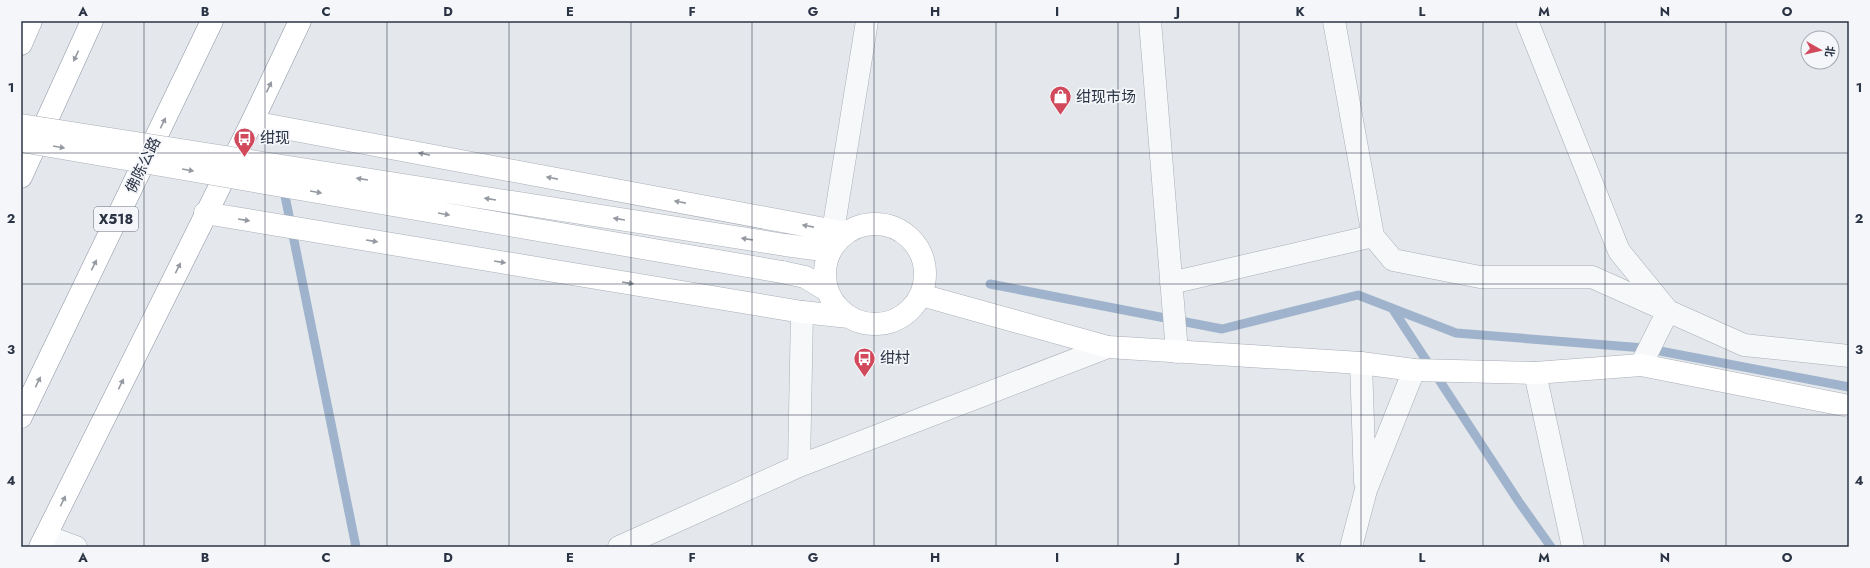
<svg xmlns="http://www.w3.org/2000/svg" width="1870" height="568" viewBox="0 0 1870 568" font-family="Jost,'Noto Sans SC',sans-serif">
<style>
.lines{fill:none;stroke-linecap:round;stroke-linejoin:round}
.stream{stroke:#9fb4cc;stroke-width:9}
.street-casing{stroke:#a9aeb7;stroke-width:23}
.secondary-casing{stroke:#a9aeb7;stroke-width:23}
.highway-casing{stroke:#8b94a3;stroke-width:23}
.street{stroke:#f7f8fa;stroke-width:22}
.secondary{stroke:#fff;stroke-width:22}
.highway{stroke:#fff;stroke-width:22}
.secondary-bridge-casing{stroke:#a9aeb7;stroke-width:23;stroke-linecap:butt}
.secondary-bridge{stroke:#fff;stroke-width:22}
.oneway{fill:#959aa2}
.grid{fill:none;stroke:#2b3445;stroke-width:1;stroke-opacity:0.55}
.labels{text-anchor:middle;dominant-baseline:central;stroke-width:3.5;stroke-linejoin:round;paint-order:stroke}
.shield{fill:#f4f6f9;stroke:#676e7b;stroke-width:1}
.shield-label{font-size:14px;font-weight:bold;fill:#2b3445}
.poi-label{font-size:15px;fill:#2b3445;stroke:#f4f6f9;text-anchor:start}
.street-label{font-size:15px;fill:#2b3445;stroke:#f4f6f9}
.neatline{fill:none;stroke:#2b3445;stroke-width:1.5}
.grid-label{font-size:13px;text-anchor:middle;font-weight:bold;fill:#2b3445}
</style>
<rect width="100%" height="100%" fill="#e4e7ec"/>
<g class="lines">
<path class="stream" d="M283,186L356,547
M990,284L1222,329L1358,295L1456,333L1644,348L1849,387
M1392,308L1519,502L1551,547"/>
<defs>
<path id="street" d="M1150,21L1177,352
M1527,21L1619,251L1668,311L1641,365
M833,231L867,21
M1373,236L1393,260L1480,277H1592L1744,345L1849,356
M1171,283L1373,236L1334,21
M1361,363L1365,482
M1535,373L1573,547
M799,466L1108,347
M46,536L76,547
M619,547L799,466L802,312
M1351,547L1366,490L1414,370"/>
<path id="secondary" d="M252,122L846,233
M205,213L802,312L849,317
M825 274a50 50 0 1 1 100 0a50 50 0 1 1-100 0Z
M785,245L830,251
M782,272L805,277L828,291
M921,295L1108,347L1361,363L1414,370L1535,373L1641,365L1849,406"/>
<path id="highway" d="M21,44L31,21
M21,177L92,21
M21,417L212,21
M40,547L252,122L300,21"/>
</defs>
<use href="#street" class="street-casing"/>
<use href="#secondary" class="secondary-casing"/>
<use href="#highway" class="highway-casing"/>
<use href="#street" class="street"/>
<use href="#secondary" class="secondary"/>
<use href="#highway" class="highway"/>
<defs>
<path id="secondary-bridge" d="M21,125L785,245
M21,141L782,272"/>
</defs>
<use href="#secondary-bridge" class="secondary-bridge-casing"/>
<use href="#secondary-bridge" class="secondary-bridge"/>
</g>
<defs><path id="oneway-solid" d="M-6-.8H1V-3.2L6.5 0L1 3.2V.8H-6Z"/></defs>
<g class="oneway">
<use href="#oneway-solid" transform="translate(76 56) rotate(115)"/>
<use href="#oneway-solid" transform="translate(269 87) rotate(-65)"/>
<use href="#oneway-solid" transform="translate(163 123) rotate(-64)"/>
<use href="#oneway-solid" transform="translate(59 147) rotate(10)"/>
<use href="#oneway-solid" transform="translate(424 154) rotate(-169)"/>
<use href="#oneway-solid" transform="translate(188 170) rotate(10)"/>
<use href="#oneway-solid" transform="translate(552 178) rotate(-169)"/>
<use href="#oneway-solid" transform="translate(362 179) rotate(-171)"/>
<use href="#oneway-solid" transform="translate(316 192) rotate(10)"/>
<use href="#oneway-solid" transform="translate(490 199) rotate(-171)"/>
<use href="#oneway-solid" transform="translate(680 202) rotate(-169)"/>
<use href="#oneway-solid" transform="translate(444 214) rotate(10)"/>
<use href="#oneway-solid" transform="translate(619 219) rotate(-171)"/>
<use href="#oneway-solid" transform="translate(244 220) rotate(9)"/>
<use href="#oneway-solid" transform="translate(808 226) rotate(-169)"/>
<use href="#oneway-solid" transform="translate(747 239) rotate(-171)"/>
<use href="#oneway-solid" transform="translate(372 241) rotate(9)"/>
<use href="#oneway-solid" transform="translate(500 262) rotate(9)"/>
<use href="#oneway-solid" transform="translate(94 265) rotate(-64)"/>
<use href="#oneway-solid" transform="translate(178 268) rotate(-64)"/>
<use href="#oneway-solid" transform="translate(628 283) rotate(9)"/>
<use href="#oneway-solid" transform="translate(38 382) rotate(-64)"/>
<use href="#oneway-solid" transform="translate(121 384) rotate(-64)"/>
<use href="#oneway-solid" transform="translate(63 501) rotate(-64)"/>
</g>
<path class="grid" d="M144,21V547M265,21V547M387,21V547M509,21V547M631,21V547M752,21V547M874,21V547M996,21V547M1118,21V547M1239,21V547M1361,21V547M1483,21V547M1605,21V547M1726,21V547M21,153H1849M21,284H1849M21,415H1849"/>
<defs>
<symbol id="shop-pin" viewBox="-11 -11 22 30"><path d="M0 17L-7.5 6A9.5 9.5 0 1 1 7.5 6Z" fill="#d1495b" stroke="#f4f6f9"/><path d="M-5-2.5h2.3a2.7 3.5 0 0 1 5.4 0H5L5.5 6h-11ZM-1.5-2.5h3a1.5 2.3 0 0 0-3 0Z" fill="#fff"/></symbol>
<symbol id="bus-pin" viewBox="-11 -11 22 30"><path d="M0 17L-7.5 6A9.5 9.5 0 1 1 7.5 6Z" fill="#d1495b" stroke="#f4f6f9"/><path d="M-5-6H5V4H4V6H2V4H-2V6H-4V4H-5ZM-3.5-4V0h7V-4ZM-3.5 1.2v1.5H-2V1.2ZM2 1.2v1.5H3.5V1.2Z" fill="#fff"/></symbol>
</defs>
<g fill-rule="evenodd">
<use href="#shop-pin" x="1048" y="84" width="25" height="34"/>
<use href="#bus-pin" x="232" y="126" width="25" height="34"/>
<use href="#bus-pin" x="852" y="346" width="25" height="34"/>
</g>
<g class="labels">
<rect class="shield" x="94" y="207" width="44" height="24" rx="3"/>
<g class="shield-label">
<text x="116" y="219">X518</text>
</g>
<g class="poi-label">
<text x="1076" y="97">绀现市场</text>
<text x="260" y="138">绀现</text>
<text x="880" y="358">绀村</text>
</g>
<g class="street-label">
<text transform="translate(143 165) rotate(-64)">佛陈公路</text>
</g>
</g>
<rect width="1870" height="568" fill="none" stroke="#f4f6f9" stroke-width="44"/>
<g transform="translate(1820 50) rotate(98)"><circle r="19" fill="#f4f6f9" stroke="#a4a8b1"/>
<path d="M0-3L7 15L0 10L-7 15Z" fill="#d1495b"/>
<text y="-6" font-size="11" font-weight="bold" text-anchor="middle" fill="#2b3445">北</text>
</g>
<rect x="22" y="22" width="1826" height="524" class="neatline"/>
<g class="grid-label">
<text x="83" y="16">A</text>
<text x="205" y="16">B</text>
<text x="326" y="16">C</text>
<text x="448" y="16">D</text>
<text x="570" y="16">E</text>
<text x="692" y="16">F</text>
<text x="813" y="16">G</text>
<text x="935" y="16">H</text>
<text x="1057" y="16">I</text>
<text x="1178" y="16">J</text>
<text x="1300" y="16">K</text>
<text x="1422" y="16">L</text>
<text x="1544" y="16">M</text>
<text x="1665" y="16">N</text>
<text x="1787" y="16">O</text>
<text x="11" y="92">1</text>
<text x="1859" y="92">1</text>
<text x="11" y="223">2</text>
<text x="1859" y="223">2</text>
<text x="11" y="354">3</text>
<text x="1859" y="354">3</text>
<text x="11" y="485">4</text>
<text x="1859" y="485">4</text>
<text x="83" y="562">A</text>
<text x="205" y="562">B</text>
<text x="326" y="562">C</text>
<text x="448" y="562">D</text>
<text x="570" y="562">E</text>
<text x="692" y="562">F</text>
<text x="813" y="562">G</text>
<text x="935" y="562">H</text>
<text x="1057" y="562">I</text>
<text x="1178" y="562">J</text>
<text x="1300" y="562">K</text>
<text x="1422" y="562">L</text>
<text x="1544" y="562">M</text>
<text x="1665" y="562">N</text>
<text x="1787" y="562">O</text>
</g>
</svg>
